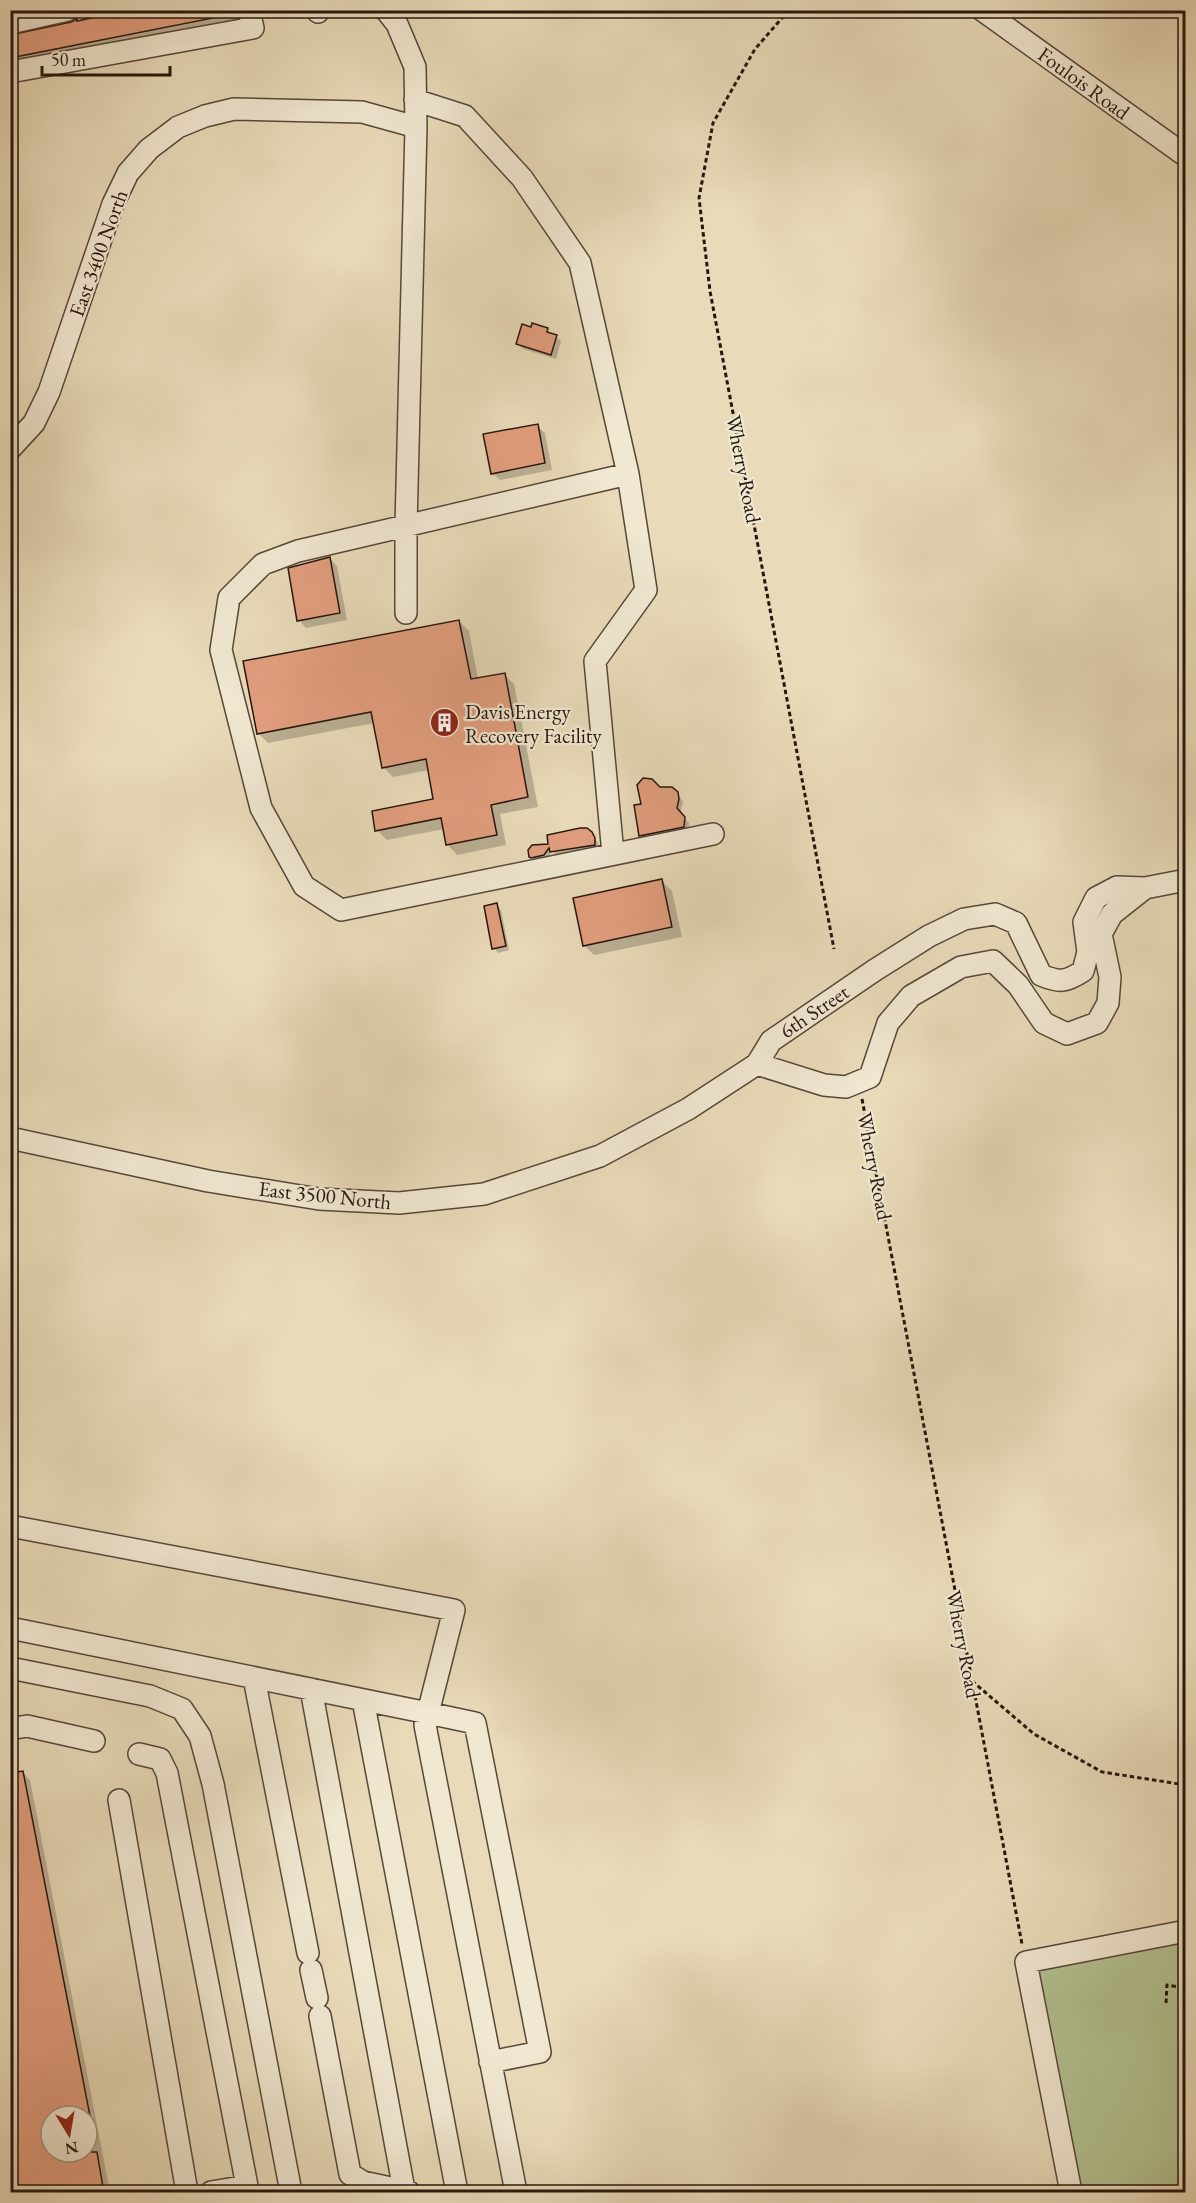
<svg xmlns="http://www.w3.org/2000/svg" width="1196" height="2203" viewBox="0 0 1196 2203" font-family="'EB Garamond',serif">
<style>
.green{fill:#b3c191;stroke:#6c6c50;stroke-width:1.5}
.shadow{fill:#0003;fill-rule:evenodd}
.building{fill:#e29e7e;stroke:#26160f;stroke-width:1.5}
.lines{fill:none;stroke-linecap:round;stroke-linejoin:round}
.minor-casing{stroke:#57473a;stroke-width:24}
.path{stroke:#26160f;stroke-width:3;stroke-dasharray:4.5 3;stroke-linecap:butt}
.minor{stroke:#f1e8d2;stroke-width:21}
.labels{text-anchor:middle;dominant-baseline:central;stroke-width:4.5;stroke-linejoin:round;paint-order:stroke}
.street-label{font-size:21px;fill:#26160f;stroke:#f1e8d2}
.poi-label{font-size:21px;fill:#26160f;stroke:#f1e8d2;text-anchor:start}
</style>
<rect width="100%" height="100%" fill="#e9dbb9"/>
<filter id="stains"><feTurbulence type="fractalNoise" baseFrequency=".00333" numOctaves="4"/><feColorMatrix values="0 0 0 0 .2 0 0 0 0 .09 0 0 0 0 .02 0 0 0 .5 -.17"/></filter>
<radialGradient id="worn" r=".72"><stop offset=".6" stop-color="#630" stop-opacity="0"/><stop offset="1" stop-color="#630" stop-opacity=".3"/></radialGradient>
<path class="green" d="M1185,1939V2192H1081L1037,1966Z"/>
<path class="shadow" d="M101,10H245V22L17,67L10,61V37L103,17Z
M547,330L561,341L556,359L523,349L518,344Z
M537,426L545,433L552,470L500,480L492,473Z
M330,559L337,566L347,620L306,628L299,620Z
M459,621L469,631L478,679L504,674L514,684L538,807L500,814L506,845L457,855L447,844L444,829L387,840L377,830L435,800L429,770L393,777L383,767L374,723L268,743L258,733Z
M659,789L675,790L679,795L683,802L680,814L689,823V829L645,840L640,835L642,805Z
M592,834L598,843V848L555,854L552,851L548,858L535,861L532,857L550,845Z
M662,881L672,891L682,937L594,955L584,945Z
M497,905L501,910L509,950L498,953L494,948Z
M23,1773L30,1780L110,2192H10ZM51,2116H87V2152H51Z"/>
<path class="building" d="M128,10H218V17L10,58V35L71,22L77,19V21Z
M532,323L548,328L547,332L557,335L551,355L516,344L522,324L531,327Z
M538,424L545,463L491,474L483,434Z
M330,557L340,613L297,621L288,568Z
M459,620L471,679L505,673L528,797L491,805L497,835L446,845L441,818L375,831L372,811L433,799L426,759L382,768L371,712L257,734L243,661Z
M643,778L652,779L660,787H672L678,792L679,799L677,808L685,817L684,827L639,836L634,805L641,804L637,785Z
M580,828H587L592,832L595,838V845L550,852L549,848L544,855L531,858L529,857L528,850L532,845L548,844L547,835Z
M662,879L672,927L583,946L573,898Z
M497,903L506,946L492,949L484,906Z
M23,1771L90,2116H51V2152H97L104,2193H10V1773Z"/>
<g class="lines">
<defs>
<path id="minor" d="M317,10L318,12
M386,10L397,24L415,67L416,127L406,526V613
M982,10L1186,156
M10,23L68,10
M10,72L253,28L249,10
M415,100L465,116L522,178L580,263L628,474L646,590L595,661L613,854
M10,449L34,423L49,392L113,204L128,173L149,149L178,127L205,116L234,109L362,112L416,127
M628,474L298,551L263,564L229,598L221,650L261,808L304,886L341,910L713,834
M757,1064L824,1085L846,1087L870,1077L888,1023L911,996L961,967L993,961L1018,985L1044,1023L1067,1034L1097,1023L1108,1003L1110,977L1101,934L1112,914L1145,888
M10,1138L208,1181L319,1199L399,1203L484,1194L600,1156L688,1109L757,1064L771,1041L875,970L929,936L964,919L995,914L1016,923L1041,975C1060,983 1066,982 1083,971L1088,952L1084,922L1096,898L1117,887L1145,888L1186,880
M10,1526L454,1610L428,1713L10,1628
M10,1668L150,1696L182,1709L200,1736L213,1784L291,2192
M254,1678L308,1953
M311,1689L404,2190
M363,1700L457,2192
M10,1729L27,1726L94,1741
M139,1754L160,1759L167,1773L247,2186L211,2192
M119,1800L187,2192
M311,1970L317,1998
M320,2016L350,2174L363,2182L409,2192
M490,2062L540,2052L475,1723L428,1713L425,1725L516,2192
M1071,2192L1026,1962L1186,1931"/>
</defs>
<use href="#minor" class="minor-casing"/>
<path class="path" d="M789,10L755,49L713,123L699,198L710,291L834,949
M862,1099L1022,1944
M972,1681L1034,1734L1102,1772L1186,1785
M1166,2003L1167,1985L1186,1988"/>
<use href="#minor" class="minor"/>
</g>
<defs>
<symbol id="building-disc" viewBox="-11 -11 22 22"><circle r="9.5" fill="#8f2418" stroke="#f1e8d2"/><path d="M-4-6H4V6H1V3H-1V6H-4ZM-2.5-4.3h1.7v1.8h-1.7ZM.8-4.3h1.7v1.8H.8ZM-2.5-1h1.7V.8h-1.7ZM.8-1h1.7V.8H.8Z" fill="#fff"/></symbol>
</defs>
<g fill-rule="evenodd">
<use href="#building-disc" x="428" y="706" width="33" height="33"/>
</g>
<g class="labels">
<g class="street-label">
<text transform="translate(1084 83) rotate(36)">Foulois Road</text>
<text transform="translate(98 253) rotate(-70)">East 3400 North</text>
<text transform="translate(744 469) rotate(79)">Wherry Road</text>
<text transform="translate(814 1011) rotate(-34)">6th Street</text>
<text transform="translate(875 1166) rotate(79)">Wherry Road</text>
<text transform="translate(325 1195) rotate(6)">East 3500 North</text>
<text transform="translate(964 1644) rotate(79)">Wherry Road</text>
</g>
<g class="poi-label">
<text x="465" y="711">Davis Energy<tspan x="465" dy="24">Recovery Facility</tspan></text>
</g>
</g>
<rect width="1196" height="2203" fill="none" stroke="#e9dbb9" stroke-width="36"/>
<rect x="12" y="12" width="1172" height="2179" fill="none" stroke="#26160f" stroke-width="3"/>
<rect x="18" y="18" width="1160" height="2167" fill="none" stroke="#26160f" stroke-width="1.5"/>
<g transform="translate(69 2134) rotate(169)"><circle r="28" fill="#f1e8d2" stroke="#a09484" stroke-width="1.5"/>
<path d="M0-4.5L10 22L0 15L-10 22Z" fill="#8f2418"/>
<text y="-9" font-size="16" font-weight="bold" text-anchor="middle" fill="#26160f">N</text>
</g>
<path d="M42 66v9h128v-9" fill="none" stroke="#26160f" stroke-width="3"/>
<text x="51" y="66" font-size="18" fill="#26160f" stroke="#f1e8d2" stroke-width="4.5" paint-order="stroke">50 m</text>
<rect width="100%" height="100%" filter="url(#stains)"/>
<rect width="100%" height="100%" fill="url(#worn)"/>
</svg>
